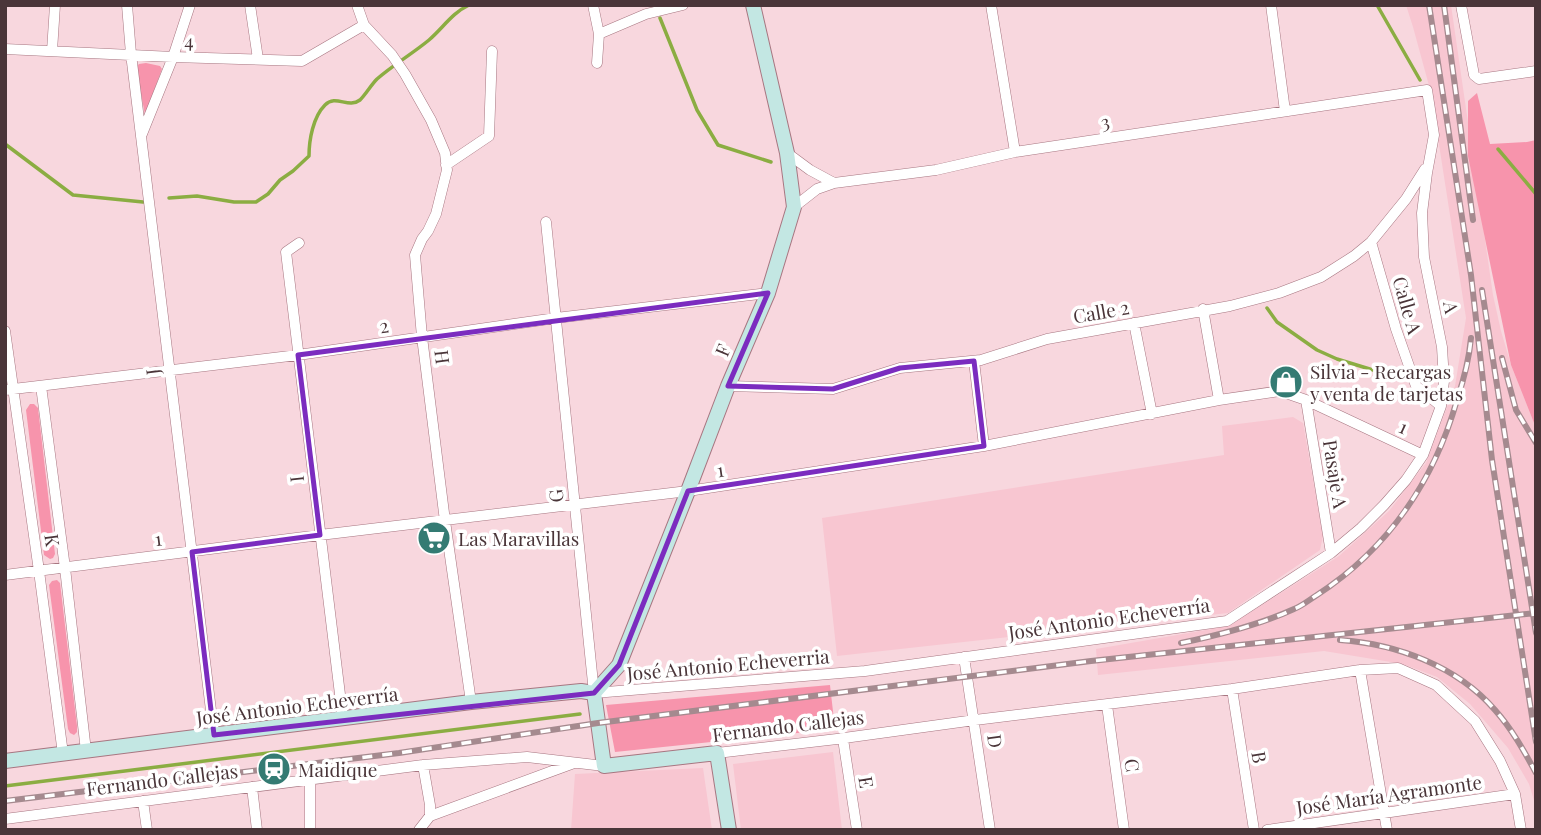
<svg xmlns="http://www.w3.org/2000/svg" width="1541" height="835" viewBox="0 0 1541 835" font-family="'Playfair Display',serif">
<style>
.built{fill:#f8c6d1}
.green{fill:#f794ac}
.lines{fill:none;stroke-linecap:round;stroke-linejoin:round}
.stream{stroke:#8bad42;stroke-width:3.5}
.street-casing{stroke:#a77681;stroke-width:11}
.secondary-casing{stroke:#a77681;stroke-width:16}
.street{stroke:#fff;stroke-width:10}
.secondary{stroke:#c3e7e3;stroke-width:14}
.rail-casing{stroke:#a58a8f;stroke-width:6}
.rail{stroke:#fff;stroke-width:3.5;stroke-dasharray:10;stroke-linecap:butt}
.marked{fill:none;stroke:#7b2cbf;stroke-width:5;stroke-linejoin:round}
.labels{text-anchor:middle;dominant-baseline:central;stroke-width:7;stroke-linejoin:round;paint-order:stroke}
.street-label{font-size:19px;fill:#4a3539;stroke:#fff}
.poi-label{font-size:19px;fill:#4a3539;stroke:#fff;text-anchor:start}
</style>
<rect width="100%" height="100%" fill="#f8d7de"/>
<path class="built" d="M1406,5H1451L1493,295L1501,331L1511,365L1536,428V807L1529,784L1508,748L1470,704L1437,677L1403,664L1324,651L1098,675L1096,649L1229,626L1339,556L1389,511L1426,463L1455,386L1466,318L1431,93L1413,27Z
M1293,417L1303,423L1323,536L1320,550L1228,613L837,656L822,518L1224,455L1222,426Z
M833,752L842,830H741L733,764Z
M703,768L712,830H571L575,774Z"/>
<path class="green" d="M146,63L160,66L162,69L145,115L136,67L139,64Z
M1477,93L1490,144L1527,142L1536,140V428L1511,365L1468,156V101Z
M30,404H34L38,408L55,554L53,558L50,559L44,555L26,410Z
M57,580L60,583L77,726V732L74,735L70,733L68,729L49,585L52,581Z
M830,685L835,729L615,752L606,705Z"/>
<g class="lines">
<path class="stream" d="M1377,5L1420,80
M660,18L697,110L718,145L771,162
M5,144L73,195L143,202
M1498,149L1536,194
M169,198L197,196L234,202H256L268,194L280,180L293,171L309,156C309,140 313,117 325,105C336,94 348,109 360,100C366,94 371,85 377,79C393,65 412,54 429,40C443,28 452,13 469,5
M1267,308L1277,322L1317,350L1337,359L1373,370
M5,786L580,714"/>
<defs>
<path id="street" d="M127,5L131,54L214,735
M250,5L258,59
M357,5L364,25L392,55L405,74L431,120L445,153L447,170L436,214L428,231L422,239L415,255L422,337L445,521L471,702
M593,5L599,34L597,63
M991,5L1015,152
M1271,5L1285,111
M1461,5L1474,75L1479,79L1536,71
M599,34L646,14L683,5
M5,49L173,57L302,61L364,25
M52,51L55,5
M142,134L173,57L190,5
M787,153L810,170L834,183
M446,165L489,136L492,51
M546,222L594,693L865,671L1227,621L1331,553L1361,528L1384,505L1406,480L1423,455L1441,406L1444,381L1442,347L1424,257L1422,213L1427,173L1434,135L1427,90L1015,152L936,170L834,183L817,189L794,207
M1371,242L1396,329L1416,386L1441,406
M299,243L286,252L343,719
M1203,309L1219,400
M1134,323L1152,414
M5,331L39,571L63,754
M974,361L984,446
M41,386L65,568L86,751
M728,386L833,389L900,368L981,360L1047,339L1230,306L1279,293L1321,277L1354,256L1371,242L1406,199L1425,169
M5,390L298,355L556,318L768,293
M1306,400L1331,553
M5,575L320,535L688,491L984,446L1219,400L1280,391L1306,400L1423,455
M964,657L990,830
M1360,670L1387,830
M1232,689L1254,830
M1107,705L1124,830
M843,739L857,830
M717,753L837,739L975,720L1232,689L1360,670L1398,668L1436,685L1475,721L1500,761L1515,794L1521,830
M423,765L430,805V816
M252,787L257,830
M143,801L147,830
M5,819L423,765L527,757L604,766
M310,830V779
M419,830L430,816L574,763
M1267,830L1515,794"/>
<path id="secondary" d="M594,693L619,665L688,491L728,386L768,293L794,207L787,153L753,5
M594,693L604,766L717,753L729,830
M5,761L471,702L581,691L594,693"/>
</defs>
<use href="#street" class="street-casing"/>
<use href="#secondary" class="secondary-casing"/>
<use href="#street" class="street"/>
<use href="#secondary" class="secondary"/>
<defs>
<path id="rail" d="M1429,5L1471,275L1492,460L1536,742
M1444,5L1473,220
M1482,290L1536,633
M1502,358L1516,410L1536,443
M1340,640C1397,644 1457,666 1495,710C1512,729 1524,751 1536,773
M1181,643C1219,635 1259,625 1294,609C1302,606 1309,600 1317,595C1388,549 1434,481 1457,400C1464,379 1469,360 1471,338
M5,801L399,753L598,723L1091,661L1536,613"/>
</defs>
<use href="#rail" class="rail-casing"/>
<use href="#rail" class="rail"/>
</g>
<path class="marked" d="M768,293L728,386L833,389L900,368L974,361L984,446L688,491L619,665L594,693L214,735L192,552L320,535L298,355Z"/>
<defs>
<symbol id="shop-disc" viewBox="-11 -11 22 22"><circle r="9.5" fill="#347b73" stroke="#fff"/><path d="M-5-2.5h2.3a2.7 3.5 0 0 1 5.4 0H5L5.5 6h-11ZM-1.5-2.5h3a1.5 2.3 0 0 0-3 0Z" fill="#fff"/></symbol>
<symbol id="supermarket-disc" viewBox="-11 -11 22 22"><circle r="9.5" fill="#347b73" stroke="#fff"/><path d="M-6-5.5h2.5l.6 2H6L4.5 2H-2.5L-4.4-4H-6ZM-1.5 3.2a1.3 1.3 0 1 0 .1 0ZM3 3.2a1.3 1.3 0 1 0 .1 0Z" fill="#fff"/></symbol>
<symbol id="station-disc" viewBox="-11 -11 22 22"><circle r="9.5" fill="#347b73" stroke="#fff"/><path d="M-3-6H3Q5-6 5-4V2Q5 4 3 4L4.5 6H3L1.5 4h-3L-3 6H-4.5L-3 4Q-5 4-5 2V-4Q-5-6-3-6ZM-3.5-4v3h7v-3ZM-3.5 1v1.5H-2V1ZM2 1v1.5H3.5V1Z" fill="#fff"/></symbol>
</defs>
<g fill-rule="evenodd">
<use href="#shop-disc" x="1267" y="363" width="38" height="38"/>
<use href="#supermarket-disc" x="415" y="519" width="38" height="38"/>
<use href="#station-disc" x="255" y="750" width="38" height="38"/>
</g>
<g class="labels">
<g class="street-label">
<text transform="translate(189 40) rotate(1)">4</text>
<text transform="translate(1105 121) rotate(-9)">3</text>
<text transform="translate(1408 305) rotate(74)">Calle A</text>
<text transform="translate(1452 307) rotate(79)">A</text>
<text transform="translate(1101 311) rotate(-10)">Calle 2</text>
<text transform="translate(384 325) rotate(-8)">2</text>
<text transform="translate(722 350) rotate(-67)">F</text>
<text transform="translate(443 357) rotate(83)">H</text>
<text transform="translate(152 372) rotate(-97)">J</text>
<text transform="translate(1404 426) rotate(25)">1</text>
<text transform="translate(720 469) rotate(-8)">1</text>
<text transform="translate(1336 474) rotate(81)">Pasaje A</text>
<text transform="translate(296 479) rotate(-97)">I</text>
<text transform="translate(555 496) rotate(-96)">G</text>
<text transform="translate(158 538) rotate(-7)">1</text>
<text transform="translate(53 540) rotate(82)">K</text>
<text transform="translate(1109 618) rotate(-8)">José Antonio Echeverría</text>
<text transform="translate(728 664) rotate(-5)">José Antonio Echeverria</text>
<text transform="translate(297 705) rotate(-7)">José Antonio Echeverría</text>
<text transform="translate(788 725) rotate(-7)">Fernando Callejas</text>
<text transform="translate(996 741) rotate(82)">D</text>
<text transform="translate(1260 757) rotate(81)">B</text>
<text transform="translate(1133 765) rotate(82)">C</text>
<text transform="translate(162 779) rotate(-7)">Fernando Callejas</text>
<text transform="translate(867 782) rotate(81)">E</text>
<text transform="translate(1389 794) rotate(-8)">José María Agramonte</text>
</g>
<g class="poi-label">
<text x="1310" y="371">Silvia - Recargas<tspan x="1310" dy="22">y venta de tarjetas</tspan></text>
<text x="458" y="538">Las Maravillas</text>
<text x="298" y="769">Maidique</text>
</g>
</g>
<rect width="1541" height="835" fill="none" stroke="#4a3539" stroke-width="14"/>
</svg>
